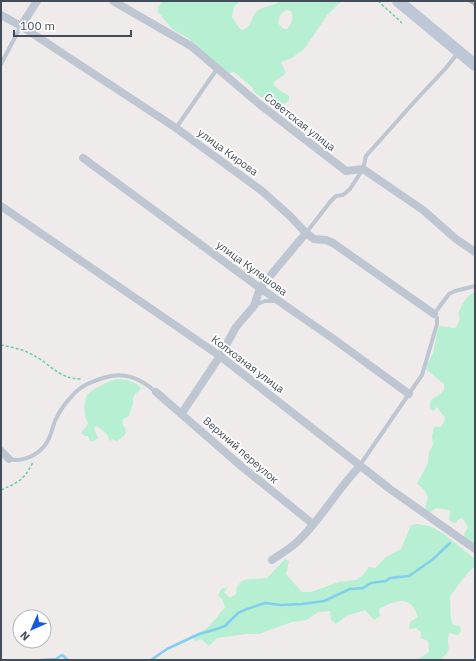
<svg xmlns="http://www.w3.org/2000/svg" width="476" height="661" viewBox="0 0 476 661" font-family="'IBM Plex Sans',sans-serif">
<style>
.green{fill:#b6efd1;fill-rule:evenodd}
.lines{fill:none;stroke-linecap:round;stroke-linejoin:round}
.stream{stroke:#81ceee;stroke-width:2.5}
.path{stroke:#6dcea7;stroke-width:1.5;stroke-dasharray:3 2;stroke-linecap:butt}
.lane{stroke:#bec6d2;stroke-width:4}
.street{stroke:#bec6d2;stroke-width:8}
.secondary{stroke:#bdc7d6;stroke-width:12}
.rail{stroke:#adb0b6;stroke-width:2.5}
.labels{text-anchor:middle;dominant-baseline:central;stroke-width:3.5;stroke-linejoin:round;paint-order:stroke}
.street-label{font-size:11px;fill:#434d59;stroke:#fff}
</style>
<rect width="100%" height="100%" fill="#efebeb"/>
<path class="green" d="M163,1H240L234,7L232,17L240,29L243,30C252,26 251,18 256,12C263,5 273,7 280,1H341L340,3L328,14L305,48L292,58L283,61L281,63L286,72L284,75L274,82V85L278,89L289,96V100L286,103L278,105L272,103L255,93L252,87L234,72L229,73L202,52L188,38L172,29L158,12V7ZM286,10L291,11C294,17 292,25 287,29L282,28L278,23L280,15Z
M475,292V545L465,538L464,534L468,527L462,518L457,520L456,523L451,522L449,519L450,510L436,508L430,512L426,511C425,506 426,505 427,501C429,494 423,488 417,484L428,463L429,452L433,445L432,436L434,427H441L444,422L445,418L437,407L433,411L430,407V402C434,396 440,395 444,390V384L427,370L426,367L433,353L438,328L441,326L455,328L460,320L458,313C463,304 465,296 475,292Z
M116,379C124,379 137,381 141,389L135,394L133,398V403L129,416L123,419L122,423L126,430L125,435L117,441L113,439L110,441L107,434L97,426L94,427L98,438L94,441H90L88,436H85L82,434V431L87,426L88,422C83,416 83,397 90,392C95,388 109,381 116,379Z
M417,524L430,526L444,534L475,559L474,567L466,575L450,596C451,606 449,616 453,625L460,626L461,631L458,635L449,633C445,648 455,648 440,660H413L418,659L429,652L428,641L421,638V632L416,628L409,629L410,622L418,617C411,594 396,600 379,609L380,616L374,620L365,610L346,616L336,624L331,620L330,611L318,612L307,620L292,622L259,634H246L217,638L209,646L201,639L195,641L193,637C197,632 202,632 207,628C213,623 218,614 225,608L223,600L218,596L221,589L228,587L224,592L230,598L236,594C237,575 252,580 267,578L285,559L289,561L286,574L302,592H311L339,582L356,580L363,575L369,567L375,568L386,557L401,549L411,525Z"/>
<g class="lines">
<path class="stream" d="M41,660L56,659L62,655L68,660
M151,660L167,649L199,634L217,629L225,626L238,613L247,609L265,603L281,605L302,604L324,601L350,589L363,588L371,583L386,581L390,578L409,576L432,560L450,543"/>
<path class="path" d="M378,1L402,23
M1,345C11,347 22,349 31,354C52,364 57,379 82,379
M1,490C19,482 24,480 33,462"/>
<path class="lane" d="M1,64L21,26
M176,128L217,69
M306,233L330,202L336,196L343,195L350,189L363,169L366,156L416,100L445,69L458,53
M255,305L265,301H275
M9,459C26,463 44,452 50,436C52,431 53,426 55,421C59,412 65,403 72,396C80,386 91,382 103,378C124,371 140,378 156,392
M360,465L422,375L437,324V318L434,314L449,294L455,291L475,286"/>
<path class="street" d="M113,1L191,46L258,103L346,171L363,169L423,210L456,239L475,252
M1,15L21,26L176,128L262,191L290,216L306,233L314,239L326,240L333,243L434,314
M21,26L37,1
M83,158L260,288L335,340L409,394
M1,206L220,356L390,489L475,549
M156,392L241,466L313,524
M182,413L220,356L236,327L254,306L260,288L306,233
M1,451L9,459
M272,560C280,554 290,549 297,542C321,520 337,489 360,466"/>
<path class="secondary" d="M398,1L475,65"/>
<path class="rail" d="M469,1L475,5"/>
</g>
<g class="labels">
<g class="street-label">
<text transform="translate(300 122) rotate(38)">Советская улица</text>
<text transform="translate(228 152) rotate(36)">улица Кирова</text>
<text transform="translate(252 268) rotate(36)">улица Кулешова</text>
<text transform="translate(248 364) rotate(37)">Колхозная улица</text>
<text transform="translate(241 450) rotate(41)">Верхний переулок</text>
</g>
</g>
<rect width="476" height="661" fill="none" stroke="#434d59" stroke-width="4"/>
<g transform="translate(32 629) rotate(225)"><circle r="19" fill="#ffffff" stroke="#b4b8bd"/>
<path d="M0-3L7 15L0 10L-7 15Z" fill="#125ae2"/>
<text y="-6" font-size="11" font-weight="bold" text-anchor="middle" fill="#434d59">N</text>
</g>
<path d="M14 30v6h117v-6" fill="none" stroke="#434d59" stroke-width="2"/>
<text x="20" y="30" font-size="12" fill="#434d59" stroke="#ffffff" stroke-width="3" paint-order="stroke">100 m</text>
</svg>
